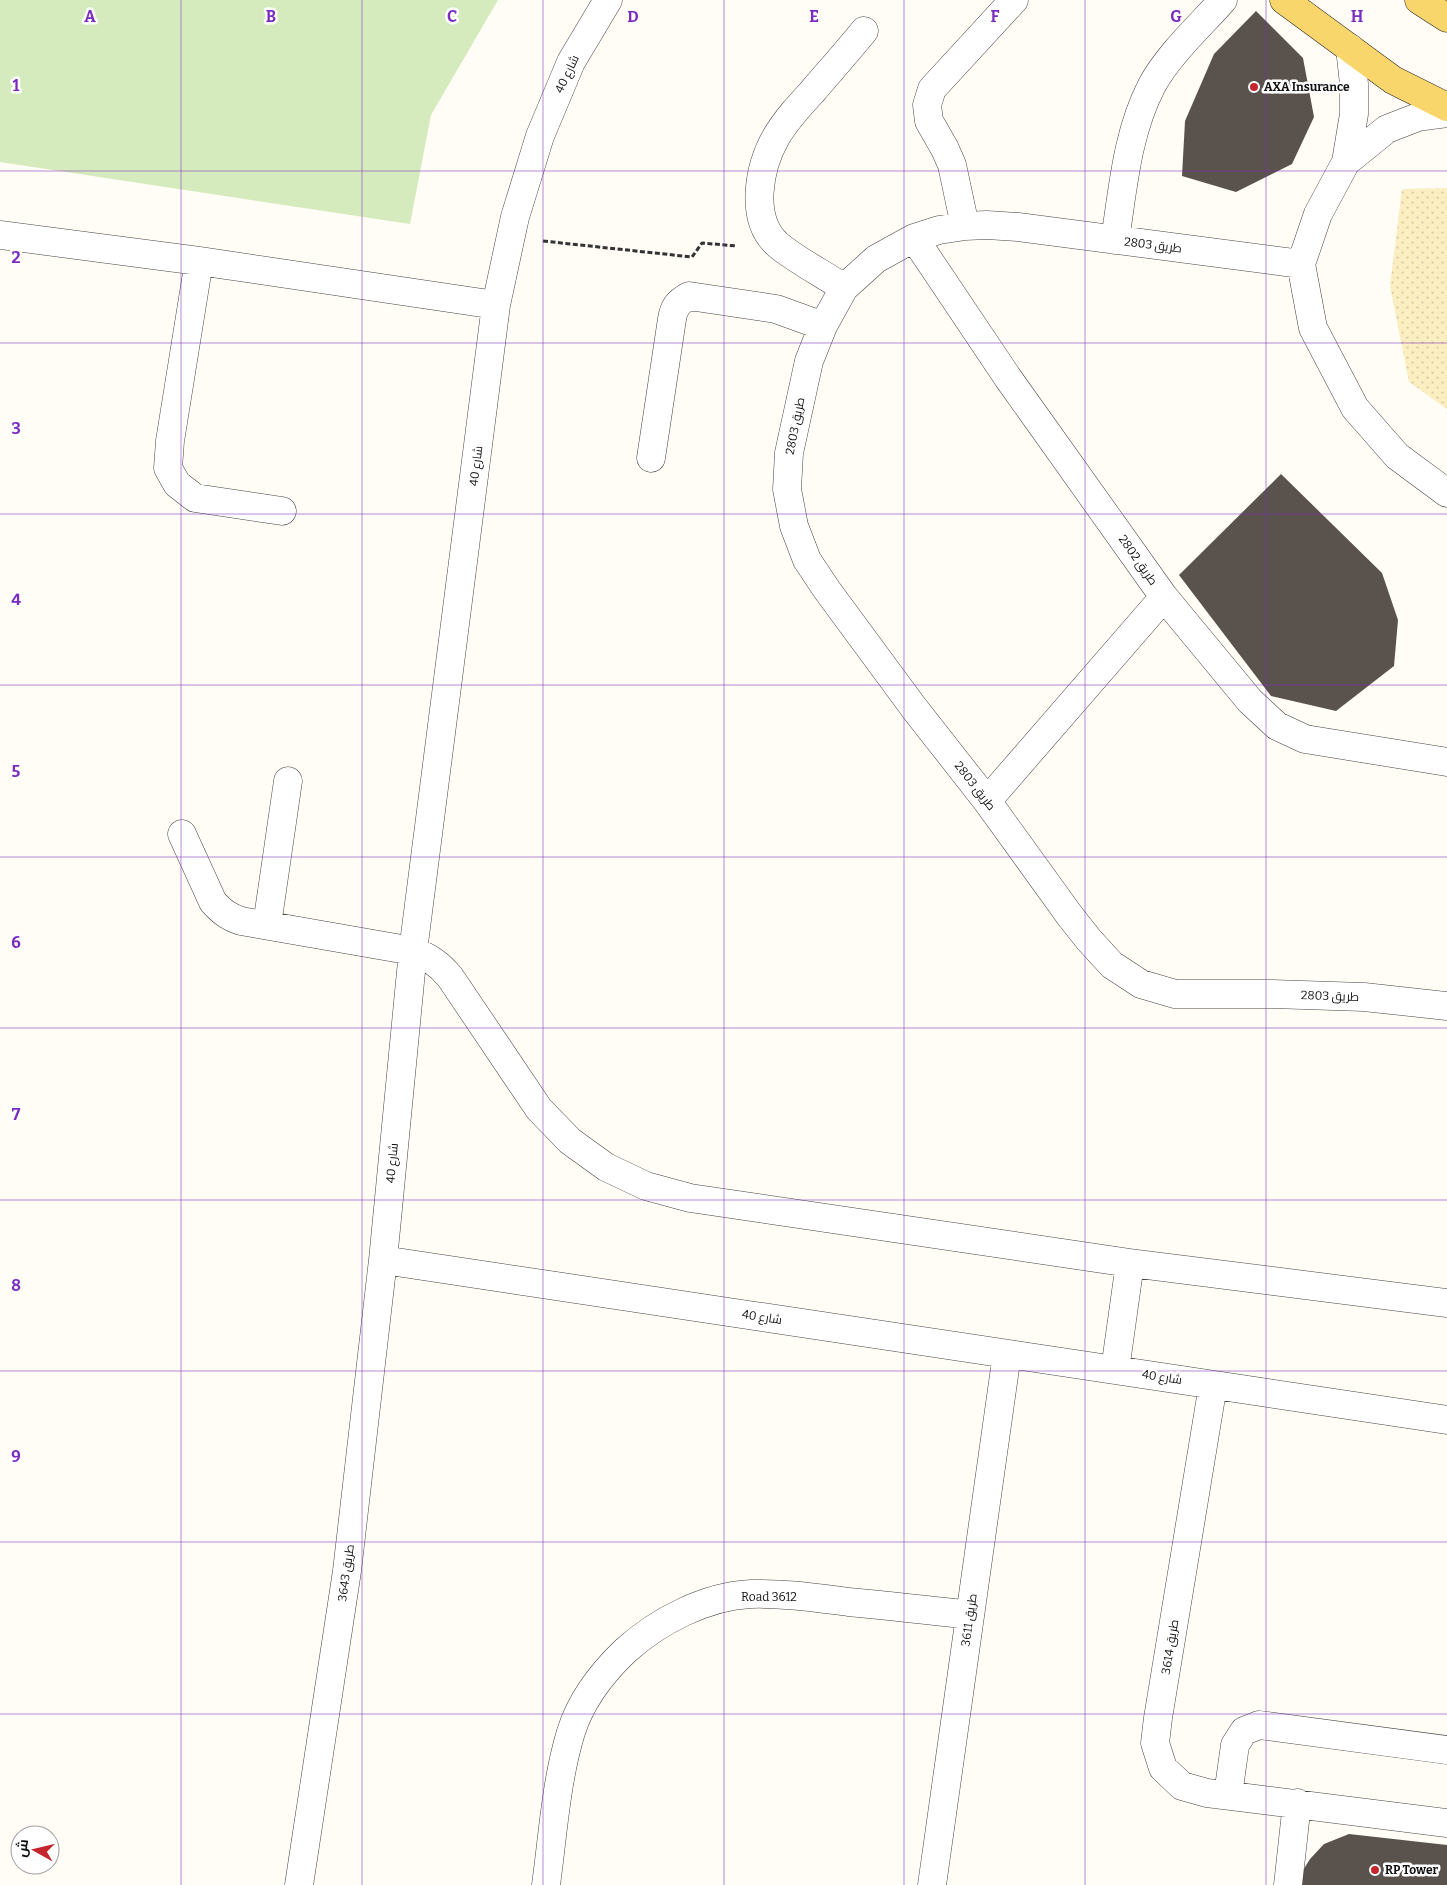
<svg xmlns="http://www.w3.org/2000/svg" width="1447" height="1885" viewBox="0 0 1447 1885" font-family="Bitter,Cairo,serif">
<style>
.grass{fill:#d5ebbd}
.sand{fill:url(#sand-dots)}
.building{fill:#5a524d}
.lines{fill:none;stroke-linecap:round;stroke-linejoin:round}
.minor-casing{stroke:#444;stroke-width:29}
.major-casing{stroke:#222;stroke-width:29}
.path{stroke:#333;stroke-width:3;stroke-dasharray:5 2.5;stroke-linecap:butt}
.minor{stroke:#fff;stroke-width:28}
.major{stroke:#f9d66b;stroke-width:28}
.grid{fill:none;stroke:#7b2cbf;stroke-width:1;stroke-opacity:0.55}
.poi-dot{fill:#c4262e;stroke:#fff;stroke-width:2}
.labels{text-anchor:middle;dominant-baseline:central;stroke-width:5;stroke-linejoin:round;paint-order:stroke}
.street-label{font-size:12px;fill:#111;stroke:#fff}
.poi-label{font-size:12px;font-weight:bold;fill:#111;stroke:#fff;text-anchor:start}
.grid-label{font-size:16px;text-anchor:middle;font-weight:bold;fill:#7b2cbf;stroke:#fff;stroke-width:5;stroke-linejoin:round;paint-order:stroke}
</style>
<defs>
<pattern id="sand-dots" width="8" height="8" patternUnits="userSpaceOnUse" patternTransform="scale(1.25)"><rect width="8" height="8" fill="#fbeec1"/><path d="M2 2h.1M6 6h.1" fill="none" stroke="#d6cba5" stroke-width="1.8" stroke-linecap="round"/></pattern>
</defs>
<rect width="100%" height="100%" fill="#fffdf5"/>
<path class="grass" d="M0,0H498L431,115L410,224L0,162Z"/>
<path class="sand" d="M1447,188V409L1409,382L1390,286L1402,189Z"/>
<path class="building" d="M1256,11L1303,58L1314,117L1292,164L1236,192L1182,176L1185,121L1214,54Z
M1281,474L1382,573L1398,620L1394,666L1336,711L1271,696L1179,575Z
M1349,1834L1447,1845V1885H1297V1880L1310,1859L1324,1844Z"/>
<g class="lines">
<defs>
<path id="minor" d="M1350,48L1354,84V114L1346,162L1318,214L1301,264L1313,328L1355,408L1397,456L1447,493
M1346,162L1387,129L1418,117L1447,113
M965,226L952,165L945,149L929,121L927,105L932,89L1014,0
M0,235L199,261L496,305
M914,238L1008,378L1164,597L1250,701L1277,726L1305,739L1447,762
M1115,240C1123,188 1127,133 1152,85C1169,54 1199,27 1223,0
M199,261L170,441L168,468L177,484L195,498L282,511
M1301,264L1018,227L987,225L965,226L939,230L914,238L876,259L844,288L823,326L809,361L789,453L787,489L794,526L807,560L827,590L914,708L987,801L1070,916L1089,940L1112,965L1141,984L1175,994H1272L1364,997L1447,1006
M844,288C825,275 794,259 777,244C749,218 759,167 776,137C786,120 799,106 812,92C829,72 847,52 864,31
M651,458L672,319C674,307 678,302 689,296L776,309L823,326
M987,801L1164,597
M182,834L213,902C222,912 229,917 241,921L413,951C429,957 439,964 450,977L539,1109L570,1141L606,1167L646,1186L690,1198L1130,1263L1447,1303
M267,925L288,781
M383,1260L1447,1420
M1115,1370L1130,1263
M1213,1385L1158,1718L1155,1743L1163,1768L1182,1786L1207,1793L1447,1823
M1228,1795L1235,1745L1244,1731L1259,1725L1447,1750
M299,1885L347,1571L383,1260L413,951L496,305L515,217L540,136L571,62L608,0
M546,1885C553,1834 556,1781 571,1732C581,1700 602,1673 625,1651C658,1621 706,1596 751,1594C784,1593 817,1598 849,1602C889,1606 930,1610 970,1615
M932,1885L1007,1354
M1288,1885L1297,1803"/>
<path id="major" d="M1284,0L1393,80L1447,107
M1419,0L1447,18"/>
</defs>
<use href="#minor" class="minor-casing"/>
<use href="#major" class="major-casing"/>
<path class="path" d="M543,241L692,257L702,243L737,246"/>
<use href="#minor" class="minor"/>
<use href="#major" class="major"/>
</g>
<path class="grid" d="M181,0V1885M362,0V1885M543,0V1885M724,0V1885M904,0V1885M1085,0V1885M1266,0V1885M0,171H1447M0,343H1447M0,514H1447M0,685H1447M0,857H1447M0,1028H1447M0,1200H1447M0,1371H1447M0,1542H1447M0,1714H1447"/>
<g class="poi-dot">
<circle cx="1254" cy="87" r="5"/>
<circle cx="1375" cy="1870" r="5"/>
</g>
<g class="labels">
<g class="street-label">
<text transform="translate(567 74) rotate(-65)">شارع 40</text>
<text transform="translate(1153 245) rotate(7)">طريق 2803</text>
<text transform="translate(795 426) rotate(-79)">طريق 2803</text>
<text transform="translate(476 466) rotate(-83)">شارع 40</text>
<text transform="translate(1138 560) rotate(55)">طريق 2802</text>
<text transform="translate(975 786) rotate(52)">طريق 2803</text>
<text transform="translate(1330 996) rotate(2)">طريق 2803</text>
<text transform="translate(392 1163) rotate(-85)">شارع 40</text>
<text transform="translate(762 1317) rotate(9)">شارع 40</text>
<text transform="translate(1162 1377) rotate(9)">شارع 40</text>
<text transform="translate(346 1573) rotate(-82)">طريق 3643</text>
<text x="769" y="1597">Road 3612</text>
<text transform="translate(969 1620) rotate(-82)">طريق 3611</text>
<text transform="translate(1170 1647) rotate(-81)">طريق 3614</text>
</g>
<g class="poi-label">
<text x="1264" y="87">AXA Insurance</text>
<text x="1385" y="1870">RP Tower</text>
</g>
</g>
<g class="grid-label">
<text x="90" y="22">A</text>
<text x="271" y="22">B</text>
<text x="452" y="22">C</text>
<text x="633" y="22">D</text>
<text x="814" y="22">E</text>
<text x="995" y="22">F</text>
<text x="1176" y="22">G</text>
<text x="1357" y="22">H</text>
<text x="16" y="91">1</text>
<text x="16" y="263">2</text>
<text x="16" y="434">3</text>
<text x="16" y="605">4</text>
<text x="16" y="777">5</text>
<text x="16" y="948">6</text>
<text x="16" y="1120">7</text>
<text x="16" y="1291">8</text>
<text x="16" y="1462">9</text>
</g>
<g transform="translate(35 1850) rotate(278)"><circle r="24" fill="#ffffff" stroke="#a0a0a0"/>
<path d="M0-4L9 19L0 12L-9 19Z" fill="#c4262e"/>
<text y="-8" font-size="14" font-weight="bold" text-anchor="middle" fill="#111111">ش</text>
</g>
</svg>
